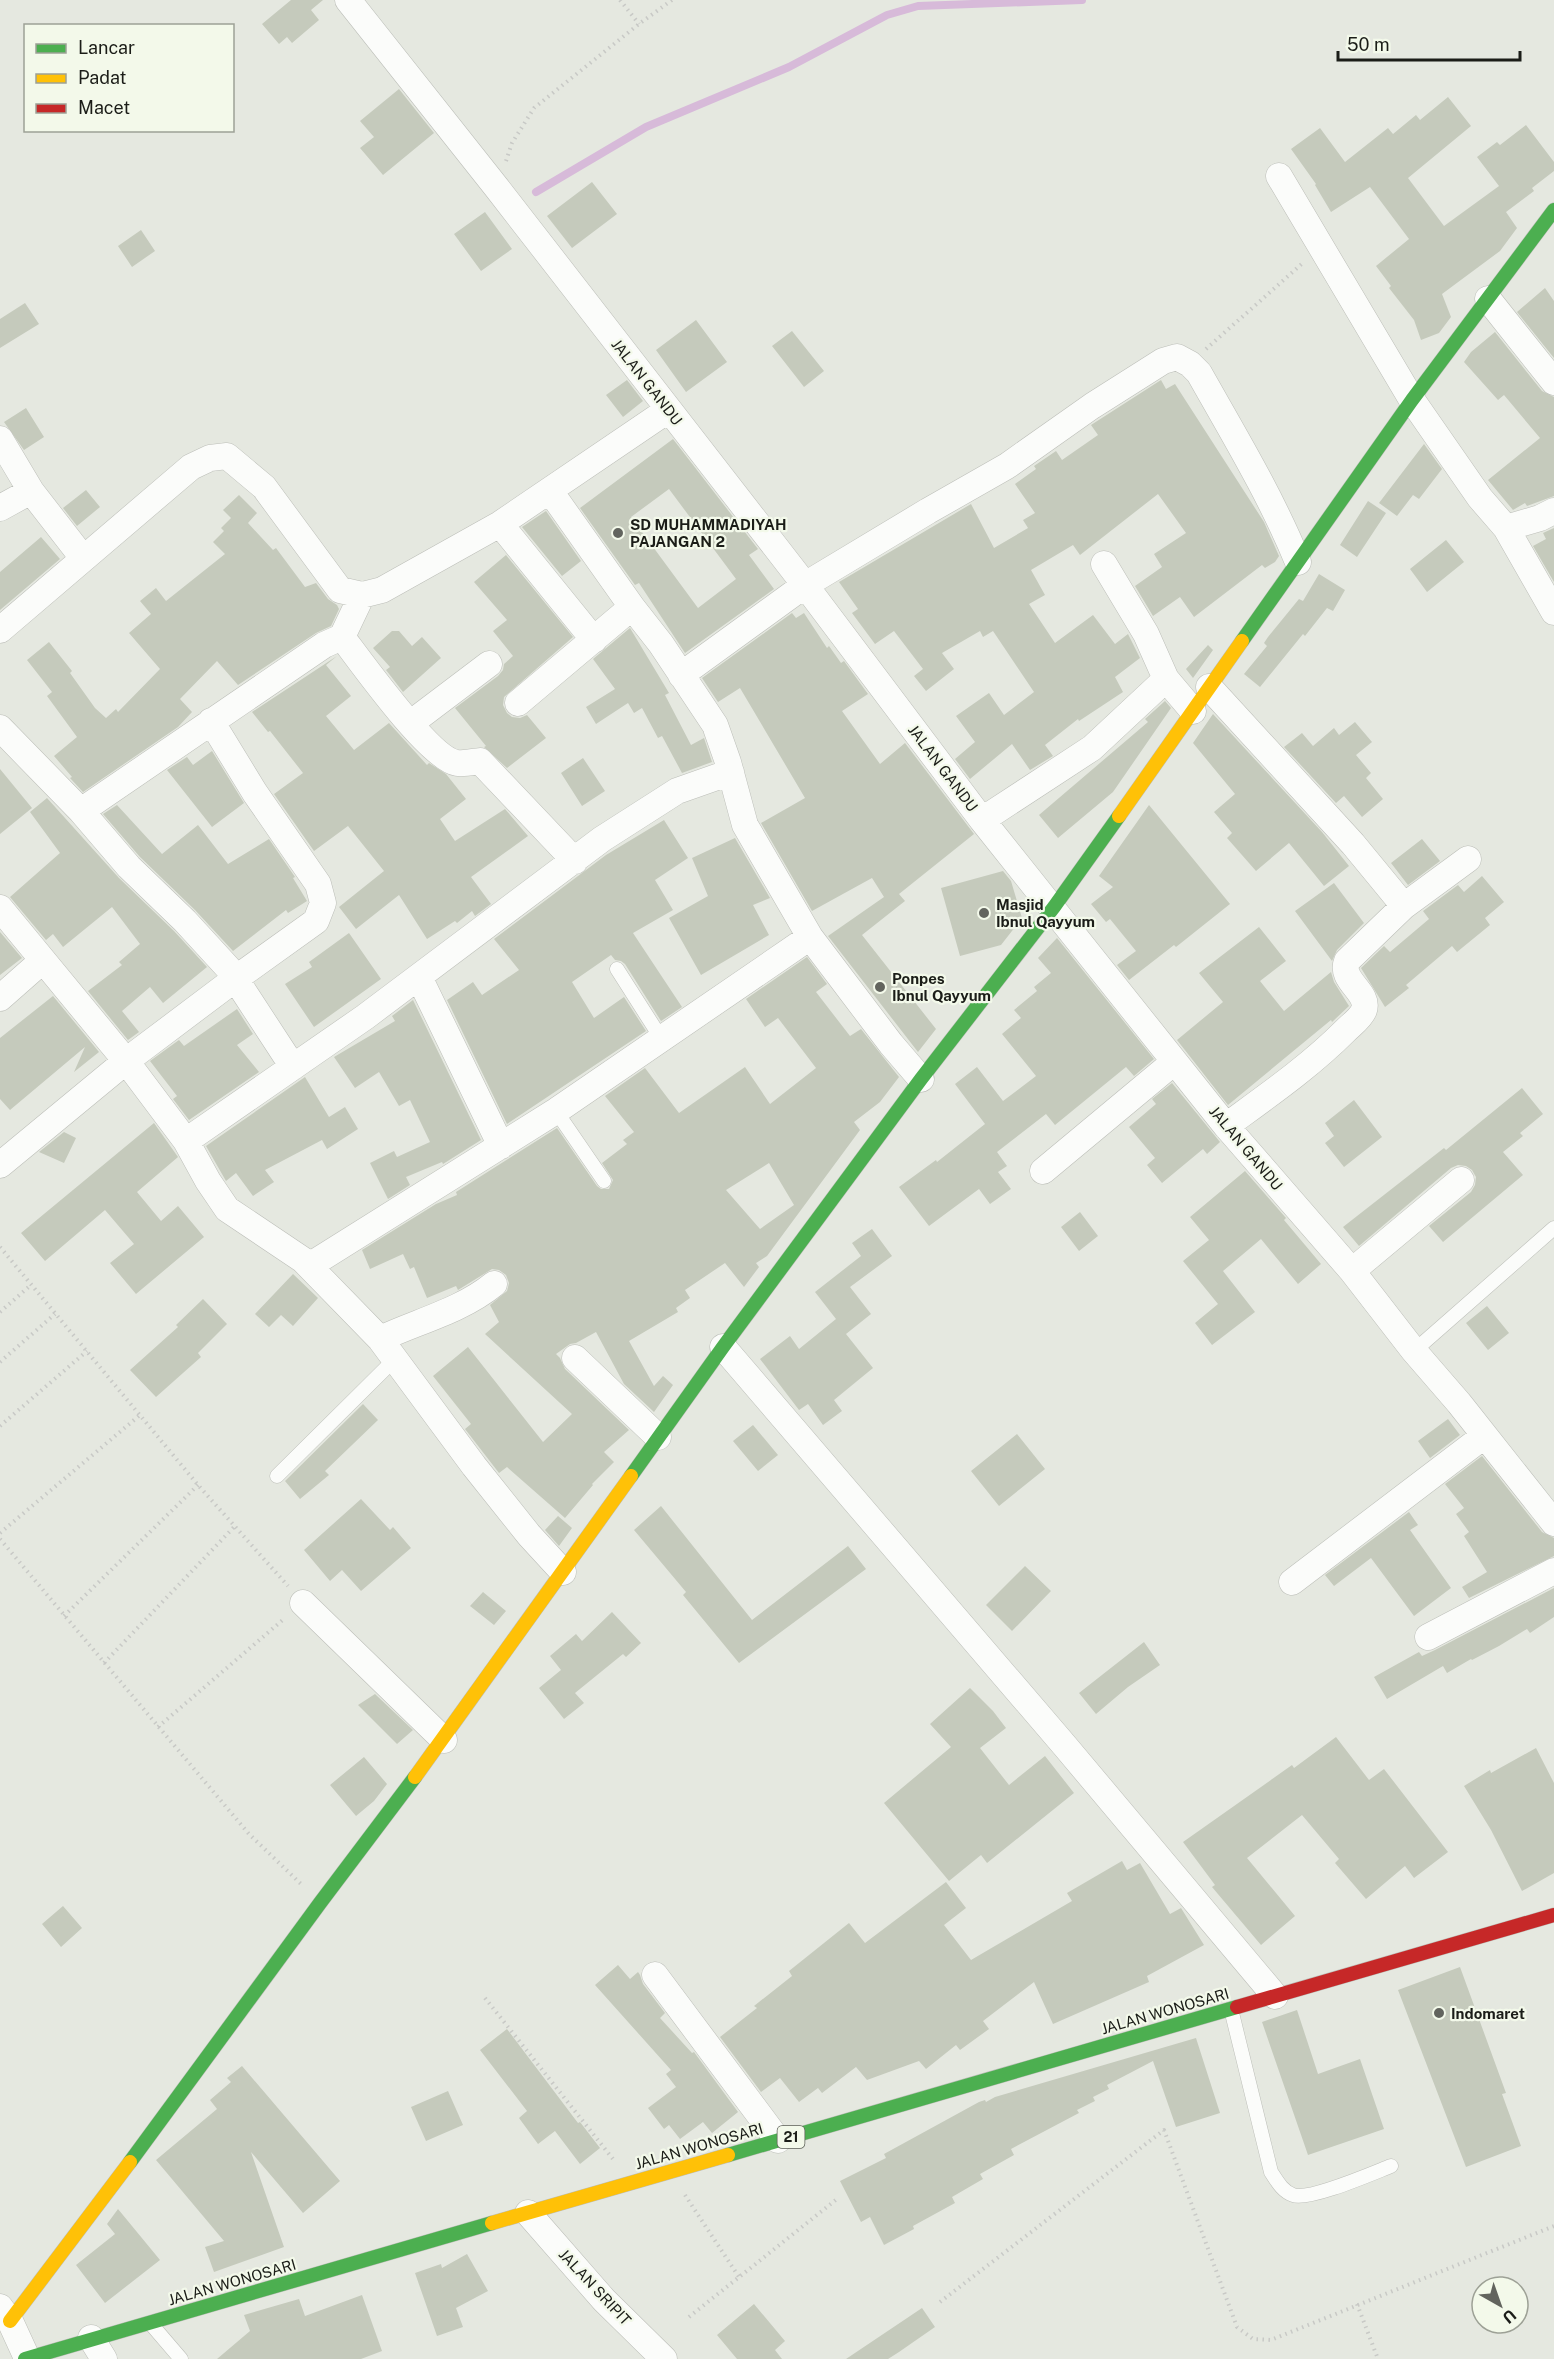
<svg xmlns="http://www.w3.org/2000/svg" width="1554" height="2359" viewBox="0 0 1554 2359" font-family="'Public Sans',sans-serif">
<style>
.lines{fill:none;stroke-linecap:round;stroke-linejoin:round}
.stream{stroke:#d7bad9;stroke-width:8}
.building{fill:#c5cabc;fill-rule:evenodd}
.lane-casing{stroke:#bcbeb8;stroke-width:15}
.street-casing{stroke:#bcbeb8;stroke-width:27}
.fast-casing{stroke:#bcbeb8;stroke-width:15}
.slow-casing{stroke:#bcbeb8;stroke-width:15}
.jam-casing{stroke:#bcbeb8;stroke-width:15}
.path{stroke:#c8c9c6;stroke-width:4;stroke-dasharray:1.5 4.5;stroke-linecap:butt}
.lane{stroke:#fbfcfa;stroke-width:14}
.street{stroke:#fbfcfa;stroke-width:26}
.fast{stroke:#4caf50;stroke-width:14}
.slow{stroke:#ffc107;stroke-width:14}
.jam{stroke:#c62828;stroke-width:14}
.poi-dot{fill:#62645e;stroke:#f3f9ea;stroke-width:2}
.labels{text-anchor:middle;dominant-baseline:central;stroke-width:4.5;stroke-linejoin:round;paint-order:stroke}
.shield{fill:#f3f9ea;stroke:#5c5f57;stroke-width:1.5}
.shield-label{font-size:14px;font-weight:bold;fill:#1b1d18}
.street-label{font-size:15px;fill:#1b1d18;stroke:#f3f9ea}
.poi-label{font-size:15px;font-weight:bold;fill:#1b1d18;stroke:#f3f9ea;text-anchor:start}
</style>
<rect width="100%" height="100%" fill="#e5e8e0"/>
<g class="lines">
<path class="stream" d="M536,192L646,127L789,67L887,15L918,6L1082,0"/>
</g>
<path class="building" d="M291,0H323L311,10L319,20L292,43L287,37L279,44L262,24Z
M399,89L434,133L383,175L360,148L374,137L360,121Z
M1448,97L1471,126L1408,178L1444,226L1499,186L1477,157L1497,142L1500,145L1526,125L1554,162V171L1532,188L1534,191L1506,212L1517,228L1500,251L1442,294L1451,317L1439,333L1421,340L1414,320L1389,288L1391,286L1376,266L1409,239L1370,187L1331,212L1315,185L1316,184L1291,149L1320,128L1345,162L1388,128L1393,134L1416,115L1420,120Z
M592,182L617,214L572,248L547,216Z
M485,212L512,249L481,271L454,234Z
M141,230L155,251L132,267L118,246Z
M1545,288L1554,301V358L1517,312Z
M25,303L39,324L0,348V319Z
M696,320L727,362L686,392L656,350Z
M792,331L824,371L804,387L772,346Z
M1495,332L1542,391L1554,397V496L1527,506L1525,503L1513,510L1488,480L1540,438L1504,395L1498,400L1464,362L1471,352Z
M627,380L643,401L623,417L606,395Z
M1161,380L1166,389L1175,384L1264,522L1279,556L1275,562L1265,568L1262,565L1194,617L1180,597L1153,616L1135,586L1162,567L1154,554L1186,533L1158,494L1080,555L1073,545L1031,570L1045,595L1029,604L1055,643L1093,615L1115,644L1128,634L1140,658L1115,677L1123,692L1079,721L1078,719L1045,745L1053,756L1030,770L1012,744L970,779L955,759L975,742L956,716L989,693L1004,715L1034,692L993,631L983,637L980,631L942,653L954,669L926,691L914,676L923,669L894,631L875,644L852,613L858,609L839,582L971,504L994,548L1028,528L1023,520L1035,513L1015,484L1036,469L1034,466L1056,451L1062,460L1098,435L1091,425Z
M26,408L44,437L24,450L4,422Z
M673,439L758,549L749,555L774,589L685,653L639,583L635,585L580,508ZM669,489L736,579L698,608L631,517Z
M1424,444L1442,469L1419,499L1413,495L1397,516L1379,503Z
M86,490L100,507L77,526L63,508Z
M239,495L257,513L248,523L273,550L276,548L305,587L316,583L328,599L337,605L339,609L331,626L316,633L238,685L217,661L180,699L192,712L178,727L83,792L70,778L72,777L54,756L77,737L47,696L52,692L27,660L49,642L72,671L70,673L95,708L106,718L116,709L118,712L160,669L129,633L151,614L140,601L156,588L166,601L225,554L213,542L224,531L221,528L231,518L223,510Z
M1368,501L1386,513L1357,557L1340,545Z
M546,511L581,561L562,576L522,527Z
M1554,528V582L1533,546L1546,539L1543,533Z
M41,537L60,559L0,610V572Z
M1446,540L1464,562L1427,592L1410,569Z
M506,555L573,637L504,697L503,705L507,713L512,717L520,718L527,715L546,738L507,768L484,747L486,746L455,708L498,676L503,670L504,664L513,656L493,631L507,620L474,582Z
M1319,574L1345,590L1333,611L1327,608L1305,636L1303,634L1260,687L1244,674L1267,646L1264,643L1268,637L1299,599L1303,601Z
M792,613L796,618L804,613L827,648L829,646L841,663L844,661L868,694L842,711L880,764L905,743L974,834L899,894L905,901L862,935L936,1029L918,1052L828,936L884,897L872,878L812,911L761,823L805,798L740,688L718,702L702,678Z
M630,628L669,693L665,695L691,745L704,738L712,762L682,773L662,736L658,738L642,708L634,713L628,703L596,724L586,707L615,689L593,659Z
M392,631H399L412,646L422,637L441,658L403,692L386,670L390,667L373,648Z
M1208,645L1213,650L1193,678L1186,669Z
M337,656L326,665L351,696L326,716L354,750L389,723L427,765L429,763L446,774L466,799L440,819L455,841L505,809L528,836L471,877L491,904L475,916L472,911L457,923L455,921L427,939L399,895L356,929L339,907L384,871L348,826L314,851L274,794L303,773L270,731L268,732L252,712Z
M1165,701L1171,708L1113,792L1058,838L1039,815L1148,722L1145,719Z
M1213,714L1322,832L1349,866L1324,886L1289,843L1256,871L1227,838L1232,833L1214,812L1235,794L1193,743Z
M1355,722L1372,742L1356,755L1371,773L1366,778L1383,799L1362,817L1344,796L1336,803L1284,747L1302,733L1313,746L1334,728L1339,735Z
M212,751L244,803L212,827L167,770L187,757L193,765Z
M583,758L605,791L582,806L561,773Z
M0,769L32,808L0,834Z
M47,798L119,878L174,931L207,967L163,1003L150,987L122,1011L139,1032L128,1040L88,991L122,965L119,962L140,944L112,907L63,947L53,934L46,940L10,897L60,853L30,812Z
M117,805L162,854L198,825L228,864L269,839L295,877L293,878L307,901L288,913L286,910L233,951L195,910L140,857L103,814Z
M1149,805L1230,904L1176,947L1174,945L1129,980L1117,965L1136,951L1110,919L1106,922L1091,904L1113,887L1099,876Z
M664,820L688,858L655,880L673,910L633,933L682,1007L661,1021L625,964L621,961L615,960L611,955L572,982L594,1018L624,997L646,1031L507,1124L447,1000L473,982L482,995L519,970L494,939L606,855Z
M735,838L770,898L753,905L769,935L701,975L669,918L708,896L692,858Z
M1422,839L1440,861L1408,885L1391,863Z
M1003,871L1011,881L1022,918L1001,945L960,956L941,888Z
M1482,876L1504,902L1485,918L1490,925L1457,952L1452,946L1406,985L1409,988L1385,1007L1361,968L1384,946L1390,952L1429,919L1423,911L1458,885L1464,892Z
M1334,883L1364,923L1337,950L1332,961L1295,911Z
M1259,927L1286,961L1260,981L1284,1011L1331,972L1334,982L1349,1006L1332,1022L1331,1020L1228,1105L1177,1040L1223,1002L1199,973Z
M0,932L22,958L0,975Z
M349,933L381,979L314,1027L285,984L312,967L309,962Z
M1057,938L1154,1059L1134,1076L1126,1067L1055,1125L1046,1114L997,1152L1007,1166L998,1172L1011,1189L990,1204L979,1189L929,1226L899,1187L936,1160L937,1162L985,1124L955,1084L977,1067L1003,1101L1036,1076L1002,1034L1021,1018L1014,1010L1037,991L1034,987L1051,973L1038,958Z
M807,957L827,984L816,992L850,1036L861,1029L899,1077L880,1102L854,1122L860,1130L767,1256L756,1263L759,1267L744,1287L725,1263L685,1290L690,1298L676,1308L678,1312L629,1341L654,1386L663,1376L673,1385L654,1412L624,1384L596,1332L576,1343L570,1344L556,1354L560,1358L565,1369L629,1430L604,1452L614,1462L592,1484L593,1485L565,1518L507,1467L499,1473L465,1429L471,1424L433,1376L468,1347L543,1442L572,1414L485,1334L499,1322L490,1305L507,1291L509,1283L506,1275L499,1270L492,1269L458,1290L456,1286L427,1298L414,1267L410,1269L403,1254L370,1269L362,1250L436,1204L457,1195L456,1192L557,1128L597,1186L601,1189H609L613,1180L602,1163L627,1144L623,1140L634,1132L605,1096L645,1068L679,1113L745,1067L770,1104L816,1068L778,1018L765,1027L746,999ZM769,1163L794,1205L760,1229L726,1190Z
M53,996L99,1052L74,1072L85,1047L10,1110L0,1099V1038Z
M413,1000L481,1140L443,1164L442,1162L406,1177L410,1185L388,1199L370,1163L394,1151L397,1157L430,1142L410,1100L399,1106L379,1072L355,1088L334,1057L395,1021L392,1016Z
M237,1009L253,1034L237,1045L259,1072L189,1120L173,1099L177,1096L150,1061L179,1040L184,1046Z
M305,1077L329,1117L345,1107L358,1129L327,1149L322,1140L265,1170L274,1182L253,1196L236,1173L226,1181L206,1146Z
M1172,1083L1220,1142L1207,1154L1203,1149L1162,1183L1147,1165L1155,1158L1129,1127L1156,1104L1152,1099Z
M1522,1088L1543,1114L1520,1133L1523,1136L1503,1152L1523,1175L1443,1242L1429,1226L1471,1192L1475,1185L1476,1177L1472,1170L1466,1166L1458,1165L1451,1168L1359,1246L1343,1227L1444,1148L1446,1150Z
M1354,1100L1382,1137L1344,1167L1325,1143L1334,1136L1325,1123Z
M154,1123L178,1157L137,1192L161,1221L178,1206L204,1237L136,1294L110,1263L134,1244L105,1210L45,1261L21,1233Z
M64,1132L76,1138L64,1163L39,1152Z
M1245,1171L1286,1218L1284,1220L1321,1264L1298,1284L1261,1239L1223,1271L1255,1312L1212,1345L1195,1323L1218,1304L1183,1261L1209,1240L1190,1217Z
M1080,1212L1098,1236L1079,1251L1061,1227Z
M872,1229L892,1256L850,1287L871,1314L846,1334L873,1368L834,1400L842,1411L823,1425L808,1404L799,1410L760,1359L790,1336L799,1349L836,1319L815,1292L861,1256L852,1243Z
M293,1274L318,1298L293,1326L281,1315L269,1327L255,1314Z
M203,1299L227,1324L198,1353L201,1357L156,1397L130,1370L178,1327L176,1325Z
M1487,1306L1509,1333L1488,1350L1466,1323Z
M363,1404L378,1420L325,1471L329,1475L300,1499L285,1481Z
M1448,1419L1460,1435L1430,1458L1418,1441Z
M753,1425L778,1455L758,1471L733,1441Z
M1017,1434L1045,1469L999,1506L971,1471Z
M1482,1456L1542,1532L1554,1538V1556L1469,1598L1462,1587L1487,1572L1464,1536L1469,1532L1456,1514L1464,1508L1445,1484Z
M361,1499L390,1530L393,1527L411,1548L361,1591L342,1570L330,1581L304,1550Z
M661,1506L752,1620L848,1546L866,1569L739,1663L683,1595L686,1592L634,1530Z
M1409,1512L1418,1525L1410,1530L1451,1588L1414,1616L1371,1558L1334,1586L1325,1575Z
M558,1516L572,1528L559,1546L545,1530Z
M1025,1566L1051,1591L1012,1631L986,1605Z
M1554,1588V1617L1530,1633L1527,1629L1499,1646L1472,1660L1471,1659L1447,1673L1443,1666L1387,1699L1374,1677L1419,1652L1422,1656L1435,1650Z
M483,1592L506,1611L494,1625L470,1606Z
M612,1612L641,1643L626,1657L623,1654L575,1693L584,1703L564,1719L539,1688L561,1670L550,1656L576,1634L582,1641Z
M1144,1642L1160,1665L1128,1687L1096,1714L1079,1693Z
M970,1688L993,1711L1006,1728L980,1748L1009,1785L1045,1756L1074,1793L987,1863L981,1855L949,1881L884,1803L951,1747L930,1724Z
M375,1694L413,1730L397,1744L358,1705Z
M1336,1737L1369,1780L1384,1769L1448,1852L1414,1878L1405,1866L1366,1899L1335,1863L1339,1859L1302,1815L1247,1858L1295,1916L1261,1945L1212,1887L1215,1885L1183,1842L1292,1765L1294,1768Z
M1536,1748L1554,1783V1873L1522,1891L1491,1830L1464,1786L1490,1770L1491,1773Z
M364,1757L387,1784L374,1801L356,1816L330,1785Z
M1122,1861L1127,1870L1140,1863L1170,1914L1181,1908L1204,1945L1147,1976L1149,1982L1053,2024L1034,1982L983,2021L989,2029L960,2050L956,2045L926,2069L919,2061L867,2080L856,2067L822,2093L818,2088L799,2102L780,2078L761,2092L720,2037L757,2008L754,2006L792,1976L789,1971L849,1923L865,1943L946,1882L966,1908L944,1925L971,1960L1072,1901L1067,1893Z
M63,1906L82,1928L61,1947L42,1924Z
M618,1965L630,1979L638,1972L640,1975L643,1984L665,2013L660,2018L692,2053L694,2052L738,2112L712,2133L703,2122L680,2139L669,2125L664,2129L648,2108L676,2087L666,2074L671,2070L595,1985Z
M1460,1967L1506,2093L1502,2094L1521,2146L1466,2167L1398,1990Z
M1297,2010L1318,2074L1360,2059L1384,2129L1308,2155L1262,2022Z
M507,2029L578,2123L580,2122L600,2148L580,2164L555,2131L538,2144L519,2118L527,2111L480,2050Z
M1196,2038L1220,2113L1176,2127L1153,2061L1107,2085L1109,2089L1093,2097L1095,2101L1077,2110L1079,2113L1011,2149L1014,2155L980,2174L983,2179L952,2197L955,2203L913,2226L914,2229L884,2245L870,2217L861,2222L840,2181L886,2158L884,2154L979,2102L985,2100L986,2102L995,2097Z
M242,2066L340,2181L303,2213L251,2152L284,2247L214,2272L205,2247L224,2241L156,2160L217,2109L210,2100L231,2082L227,2078Z
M448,2091L463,2125L426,2141L411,2107Z
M118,2209L160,2260L105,2303L76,2265L115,2234L107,2224Z
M467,2254L488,2291L456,2308L463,2327L437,2336L415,2273L441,2264L442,2268Z
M362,2295L382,2351L361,2359H217L250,2331L244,2315L299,2299L305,2316Z
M754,2304L785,2341L775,2350L782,2359H737L717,2335Z
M922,2308L935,2327L899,2352L888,2359H846Z"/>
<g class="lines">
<defs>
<path id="lane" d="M617,969L661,1038
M556,1111L604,1181
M1414,1351L1554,1228
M277,1476L395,1359
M1231,2009L1271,2172C1277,2181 1282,2191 1293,2195C1309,2201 1373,2173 1391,2166
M151,2324L181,2359"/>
<path id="street" d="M348,0L497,188L805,585L982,820L1226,1126L1352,1271L1414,1351L1459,1403L1554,1523
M1279,176L1412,400L1480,498L1506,528L1554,612
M1488,299L1554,382
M0,439L31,491L83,558
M550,491L632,607L661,644L715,725L728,762L745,825L810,937L891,1044L921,1079
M0,508L31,491
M500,524L594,640
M1506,528L1540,518L1554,511
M1104,564L1146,634L1166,679L1193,711
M362,595L342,637C361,662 430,759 457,763C464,764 473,762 480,761L575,861
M0,630L191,467L210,458L227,456L264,487L340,590L362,595L382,590L500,524L668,410
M681,675L805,585L928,511L1007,466L1092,406L1163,361L1177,357L1190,364L1199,373C1234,435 1271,496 1298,562
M1209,687L1353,844L1404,906L1347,961C1339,981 1370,992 1364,1010C1361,1018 1351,1025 1345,1031C1309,1067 1267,1096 1226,1126
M518,703L632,607
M411,723L489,664
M0,728L81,811L129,867L185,921L229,969L293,1067
M81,811L324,645L342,637
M982,820L1092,748L1166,679
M1404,906L1468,859
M0,908L126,1061L186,1141L208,1181L227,1209L303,1260L380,1339L474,1466L529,1535L563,1572
M419,977L501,1146
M0,998L42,961
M186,1141L365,1017L602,839L677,791L731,772
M0,1165L126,1061L235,979L316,921L323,903L318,884L255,793L211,721
M1043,1171L1174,1062
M309,1266L556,1111L810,937
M1352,1271L1461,1180
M380,1339C418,1321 461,1311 494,1284
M723,1347L1065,1746L1275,1996
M575,1358L658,1437
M1292,1582L1484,1436
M303,1603L444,1740
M1428,1637L1554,1571
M655,1975L778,2140
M528,2213L604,2300L664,2359
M0,2307L10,2321L27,2358
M91,2338L104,2359"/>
<path id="fast" d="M1242,641L1412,400L1554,210
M631,1476L723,1347L921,1079L1054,907L1119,816
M728,2155L1237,2007
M130,2162L320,1903L415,1777
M25,2359L492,2223"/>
<path id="slow" d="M1119,816L1242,641
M415,1777L631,1476
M492,2223L728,2155
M10,2321L130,2162"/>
<path id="jam" d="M1237,2007L1554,1915"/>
</defs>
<use href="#lane" class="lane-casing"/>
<use href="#street" class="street-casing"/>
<use href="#fast" class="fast-casing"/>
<use href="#slow" class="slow-casing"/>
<use href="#jam" class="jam-casing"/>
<path class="path" d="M620,0L639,24
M506,161L512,143L534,108L639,24L672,0
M1206,349L1304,262
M0,1247L198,1485L288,1586
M0,1312L31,1285
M0,1362L55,1314
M0,1426L87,1351
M0,1533L140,1415
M0,1539L249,1834L301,1884
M64,1616L198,1485
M104,1663L235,1526
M158,1727L285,1618
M485,1998L613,2159
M685,2195L739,2277
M940,2302L1164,2130L1237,2327L1253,2339L1271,2340L1554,2226
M1357,2304L1378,2359
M689,2317L837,2199"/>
<use href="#lane" class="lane"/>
<use href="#street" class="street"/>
<use href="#fast" class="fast"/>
<use href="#slow" class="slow"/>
<use href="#jam" class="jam"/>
</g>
<g class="poi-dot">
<circle cx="618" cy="533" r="6"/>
<circle cx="984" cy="913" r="6"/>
<circle cx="880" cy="987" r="6"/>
<circle cx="1439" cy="2013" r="6"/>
</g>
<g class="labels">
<rect class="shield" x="777.5" y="2126" width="27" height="22" rx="4.5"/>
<g class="shield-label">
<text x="791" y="2137">21</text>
</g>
<g class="street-label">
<text transform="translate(647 382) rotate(52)">JALAN GANDU</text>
<text transform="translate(943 768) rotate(53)">JALAN GANDU</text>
<text transform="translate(1246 1148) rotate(50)">JALAN GANDU</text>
<text transform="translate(1165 2011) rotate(-16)">JALAN WONOSARI</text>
<text transform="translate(699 2146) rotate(-16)">JALAN WONOSARI</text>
<text transform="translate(232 2282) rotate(-16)">JALAN WONOSARI</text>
<text transform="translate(595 2287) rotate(47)">JALAN SRIPIT</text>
</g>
<g class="poi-label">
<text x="630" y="524">SD MUHAMMADIYAH<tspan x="630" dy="17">PAJANGAN 2</tspan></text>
<text x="996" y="904">Masjid<tspan x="996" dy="17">Ibnul Qayyum</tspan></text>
<text x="892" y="978">Ponpes<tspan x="892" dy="17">Ibnul Qayyum</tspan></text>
<text x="1451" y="2013">Indomaret</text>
</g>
</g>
<rect x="24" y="24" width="210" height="108" fill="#f3f9ea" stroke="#9da196" stroke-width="1.5"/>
<rect x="36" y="44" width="30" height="9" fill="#4caf50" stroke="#9da196" stroke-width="1.5"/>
<text x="78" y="54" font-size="18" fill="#1b1d18">Lancar</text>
<rect x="36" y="74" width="30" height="9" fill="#ffc107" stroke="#9da196" stroke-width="1.5"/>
<text x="78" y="84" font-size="18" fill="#1b1d18">Padat</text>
<rect x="36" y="104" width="30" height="9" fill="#c62828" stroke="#9da196" stroke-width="1.5"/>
<text x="78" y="114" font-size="18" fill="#1b1d18">Macet</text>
<g transform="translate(1500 2305) rotate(140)"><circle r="28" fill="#f3f9ea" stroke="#9da196" stroke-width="1.5"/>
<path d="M0-4.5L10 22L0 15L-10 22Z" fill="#62645e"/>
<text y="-9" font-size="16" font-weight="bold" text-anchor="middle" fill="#1b1d18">U</text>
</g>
<path d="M1338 51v9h182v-9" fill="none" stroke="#1b1d18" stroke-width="3"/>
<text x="1347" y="51" font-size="18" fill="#1b1d18" stroke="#f3f9ea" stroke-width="4.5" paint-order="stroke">50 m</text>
</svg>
